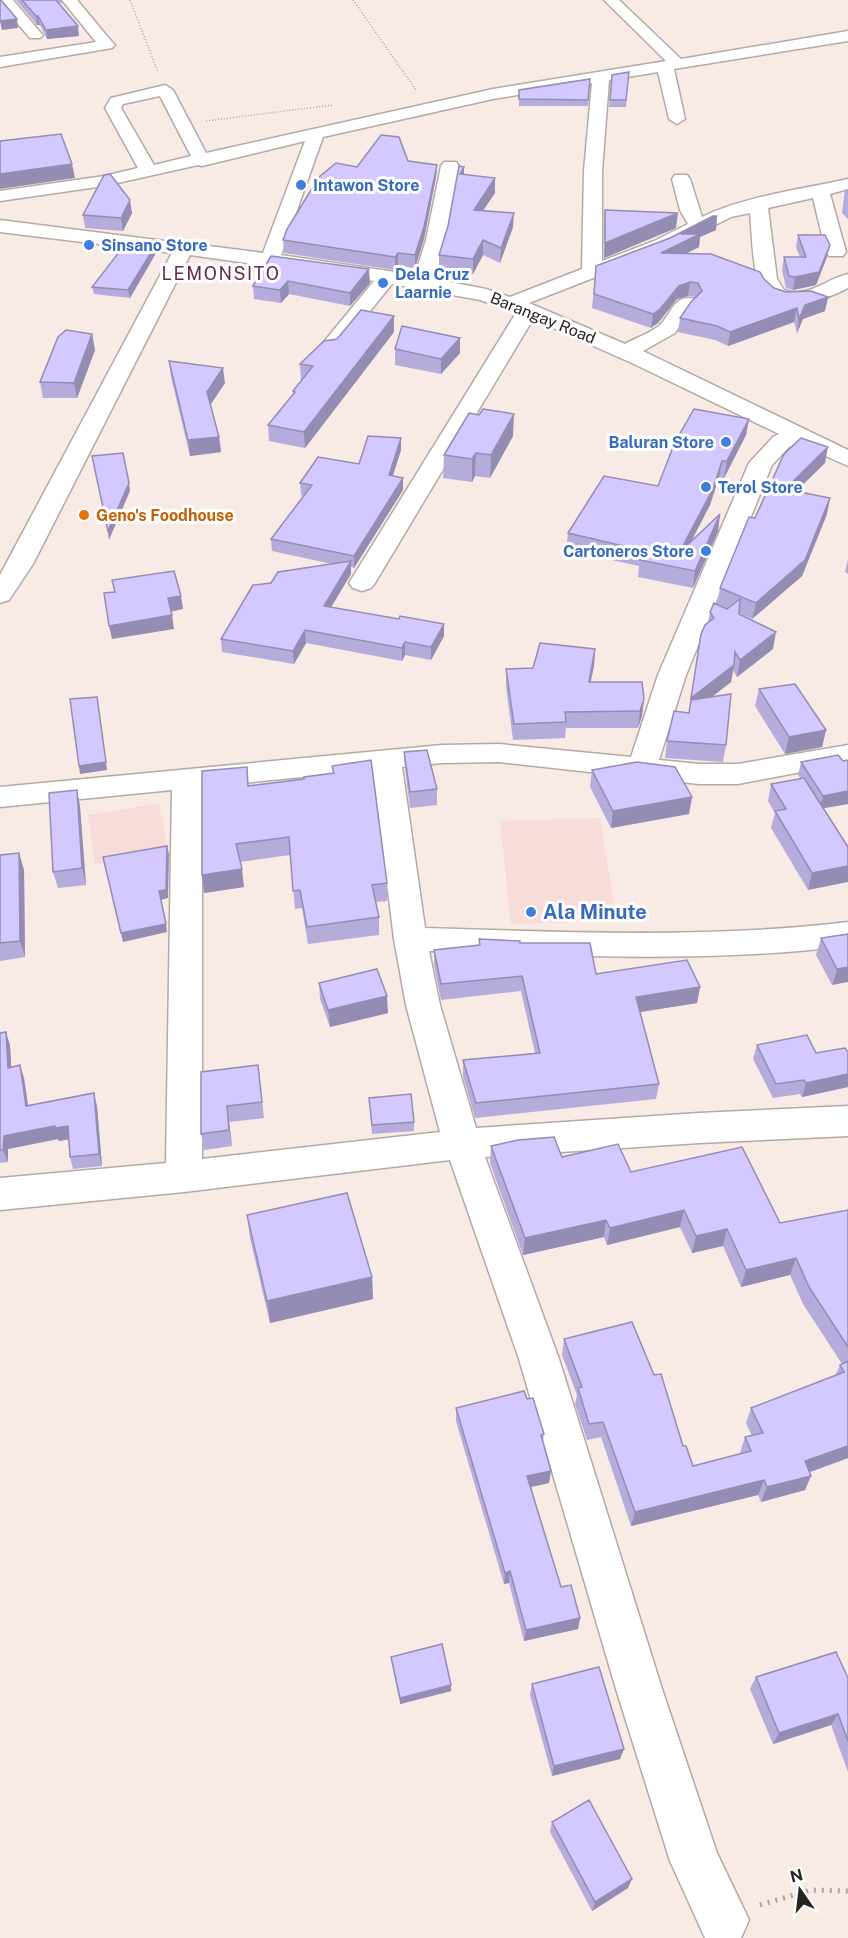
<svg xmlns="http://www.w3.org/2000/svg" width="848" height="1938" viewBox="0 0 848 1938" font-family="'Public Sans',sans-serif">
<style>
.medical{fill:#f7dcd9}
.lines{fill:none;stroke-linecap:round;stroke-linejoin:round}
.minor-casing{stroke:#b6a9a3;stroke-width:3}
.path-far1{stroke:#ada29d;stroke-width:1.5;stroke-dasharray:1 2;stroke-linecap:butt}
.path{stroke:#ada29d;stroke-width:5;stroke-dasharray:2 6;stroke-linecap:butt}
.minor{fill:#fff;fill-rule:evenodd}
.wall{fill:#b5acdb}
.shaded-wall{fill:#948cb2}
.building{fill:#d3c8ff;stroke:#948cb2;stroke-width:1.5}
.shop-dot{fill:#3f7fe0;stroke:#fff;stroke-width:2}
.food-dot{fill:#e8710a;stroke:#fff;stroke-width:2}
.labels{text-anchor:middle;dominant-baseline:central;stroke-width:6;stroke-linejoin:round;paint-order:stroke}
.far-shop-label{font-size:16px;font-weight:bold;fill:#366cbe;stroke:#fff;text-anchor:start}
.far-street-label{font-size:16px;fill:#282321;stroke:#fff}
.far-food-label{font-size:16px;font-weight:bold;fill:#c56008;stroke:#fff;text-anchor:start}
.far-neighbourhood-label{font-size:18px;letter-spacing:1.5px;fill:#67284c;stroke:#fff}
.shop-label{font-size:20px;font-weight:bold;fill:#366cbe;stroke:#fff;text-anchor:start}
</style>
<rect width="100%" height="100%" fill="#f8eae4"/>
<path class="medical" d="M159,803L168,852L95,864L88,815Z
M600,818L617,921L511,924L500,821Z"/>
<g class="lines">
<defs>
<path id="minor" d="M0,0H13L40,32L43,35L40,38H30L0,3Z
M62,0H77L112,42L115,45L112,48L0,67V57L96,42Z
M604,0H619L681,59L848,31V41L674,69L685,119L677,124L669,119L658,72L609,80L602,171V261L654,241L688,224L680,210L672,179L675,175H687L690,179L702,217C742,197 803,189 848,179V189L830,194L846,252L843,256H829L826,252L813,198L768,208L777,279L784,290C807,299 826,279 848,274V288C821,302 768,321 757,278C752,257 752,234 750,213L731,217L668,249L529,303L625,344C635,338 651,333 660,325C672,313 674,293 696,299L699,303L687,314L675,333L643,351L848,450V466L797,443L789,447L772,465L686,675L659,760L699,764H738L848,745V763L738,784H699L499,762L442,763L402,767L425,928C566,932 707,939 848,922V946C708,963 569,956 429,951L440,1005L476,1128L699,1113L848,1106V1136L699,1143L485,1157L559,1359L662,1689L717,1853L749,1920L741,1938H705L670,1861L616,1689L519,1359L450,1160L184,1192L0,1210V1178L166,1163L172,790L0,807V787L442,745L499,744L631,757L658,675L749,463L773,437L779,434L634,364L533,319L375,583L371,588L362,591L353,588L349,583L516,313L480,300L392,284L336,353L329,355L322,353L318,349L374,281L190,255L33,564L9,600L0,603V575L172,253L0,232V220L180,243L185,241L193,244L263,253L305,141L202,166L198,165L104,186L0,201V191L104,176L138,168L105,108L111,98L165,85L173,90L206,153L493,89L666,61ZM592,83L584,171L582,269L510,297L486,289L434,279L446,240L459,166L456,162H444L441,166L426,240L415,275L281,255L323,137L493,99ZM160,96L191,156L154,165L121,108L123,104ZM373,770L394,939L406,1005L440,1132L202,1159V787Z"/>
</defs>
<use href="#minor" class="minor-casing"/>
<path class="path-far1" d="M130,0L158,72
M353,0L416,90
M206,121L333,105"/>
<path class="path" d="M760,1905L811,1890L848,1891"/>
<use href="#minor" class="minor"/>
</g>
<path class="wall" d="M16,0H61L62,3H59L79,36L47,39L40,25H37Z
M629,72L626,107H609L612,75Z
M590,79L588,106H519V90Z
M408,161L437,165L436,177L424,239L415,268L398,266L395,270L284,253L283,240L357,167Z
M464,175L495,178V193L483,210L513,227L500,263L483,255L473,274L439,270V255Z
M845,189H848V219L842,213Z
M605,210L676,228L604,258V224Z
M132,213L123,231L85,228L83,215Z
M717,216L716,230L700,237L699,247L685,254L764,279L774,288L786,292L828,297L825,311L803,319L797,333L794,322L728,346L715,340L678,332L680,318L696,297L688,296L677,299L658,323L651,328L592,308L596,266L670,238Z
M798,235L827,257L816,285L793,290L786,288L782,270L784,257H800L796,247Z
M156,253L130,298L94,294L92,287Z
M271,256L370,283L350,306L289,294L281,303L254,299L253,286Z
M394,316V332L305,448L269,441L268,425L293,394V391L302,380H301L300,364L337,339Z
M92,334L95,350L77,398H43L40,382Z
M395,349L460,353L441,374L395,365Z
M169,361L225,383L210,405L219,437L221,452L190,456L171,377Z
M479,415L513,436L490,478L475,476L472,482L443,478L444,455Z
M749,419L746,435L724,478L719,477L710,505L691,541L720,514L718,531L693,588L638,577L639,566L566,550L568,533L658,486Z
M401,450L393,476L403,478V490L354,568L351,567V574L331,607L399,619L444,624V636L431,660L405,655L402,661L306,643L294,664L222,652L221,639L271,583L332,564L272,551L271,539L304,496L301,495L300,483Z
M825,463L796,491L827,514L802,576L752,619L739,613V614L773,649L737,677L733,670L731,682L711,697L726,745L723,762L665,758L667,741L689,713L701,634L708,622L710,612L727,608L717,604L720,588L755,518Z
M848,559V574L845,572Z
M595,649L594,666L590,682L644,699L642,716L638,728H566L565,738L513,740L506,686V669L533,668Z
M759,689L826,730L822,747L785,754L755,706Z
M404,752L437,789V805L410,808L405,769Z
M843,761L848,762V804L823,808L848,847L808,890L771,828L775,813L768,801L771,784L801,779L798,775L801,762Z
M332,766L387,883V901L376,902L379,917V935L308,944L302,908L295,909L290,855L240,862L244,887L204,893L249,786L304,779L333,773Z
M592,770L692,797L689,814L611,828L590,787Z
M77,790L80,807L86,885L58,888L53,872Z
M19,853L24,870L25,957L0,961V855Z
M848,934L832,985L816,955L821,938Z
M479,939L520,943L596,974L700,987L697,1003L640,1012L659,1084L656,1099L475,1118L463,1076V1060L535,1053L521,991L441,1000L434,965V950L479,945Z
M319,983L388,1013L330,1027L320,999Z
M0,1033L10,1045L11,1067L24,1078L28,1106H97L102,1166L73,1169L70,1157L68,1139L59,1141L58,1139L8,1149V1162L0,1163Z
M757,1045L816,1053L848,1052V1087L802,1097L800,1094L773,1098L753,1059Z
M258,1065L264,1118L229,1122L232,1146L204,1150L201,1134Z
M369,1098L414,1122V1131L372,1134Z
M491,1146L562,1157L631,1172L780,1223L848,1210V1458L810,1472L805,1490L761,1502L758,1495L631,1526L601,1437L587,1440L575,1404L577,1395L562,1355L564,1339L654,1375L683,1446L693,1466L741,1454L740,1453L745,1437L752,1436L746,1423L751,1408L835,1376L840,1365L842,1364L803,1304L790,1275L741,1287L723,1246L692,1253L680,1227L607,1245L604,1237L523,1255L490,1163Z
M247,1215L372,1277L373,1299L270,1323L250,1238Z
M527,1399L544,1434L543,1442L551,1471L549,1483L531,1487L561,1587L580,1618L578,1629L524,1641L509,1583L504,1584L456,1421V1408Z
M391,1657L451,1685V1691L400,1704L392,1663Z
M756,1677L848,1678V1772L831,1725L773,1744L750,1689Z
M532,1684L620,1759L552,1776L530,1695Z
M552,1822L628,1888L592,1911L550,1832Z"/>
<path class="shaded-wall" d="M36,16H38L40,25H37Z
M17,19L18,28L2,30L0,21Z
M78,26L79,36L47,39L46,30Z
M72,164L75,178L0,189V174Z
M437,165L436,177L424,239L415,268V255Z
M464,167V181L460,174Z
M495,178V193L474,224V210Z
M130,200L132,213L123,231L121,218Z
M514,213L513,227L500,263L501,248Z
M678,213L676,228L604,258L605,243Z
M717,216L716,230L700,237L699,247L659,267L661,253L681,234Z
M483,240V255L473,274V259Z
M830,245L827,257L816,285L793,290L795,277Z
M155,246L156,253L130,298L128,290Z
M398,253V266L395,270V257Z
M369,269L370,283L350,306V293Z
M288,281L289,294L281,303L280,290Z
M690,282L688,296L677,299L658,323L651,328L653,314L679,286Z
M828,297L825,311L803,319L797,333L799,319L805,305Z
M797,308L794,322L728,346L730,332Z
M394,316V332L305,448L304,432Z
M92,334L95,350L77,398L74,383Z
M460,338V353L441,374V359Z
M223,368L225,383L209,407L207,392Z
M514,414L513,436L490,478L491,455Z
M749,419L746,435L724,478L727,461Z
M219,437L221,452L190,456L188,440Z
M401,438V450L389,487V475Z
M828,447L825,463L782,505L785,489Z
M476,453L475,476L472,482V459Z
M722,461L719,477L710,505L677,569L679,553Z
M403,478V490L354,568V556Z
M129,483L130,491L109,540L108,531Z
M830,498L827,514L802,576L752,619L756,603Z
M720,514L718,531L693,588L695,571Z
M351,561V574L324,619V606Z
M181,596L183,609L170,612L168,598Z
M172,615L174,629L112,639L109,626Z
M444,624V636L431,660V647Z
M305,630L306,643L294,664L293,651Z
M776,632L773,649L737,677L740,660Z
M405,642V655L402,661V648Z
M595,649L594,666L587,699L589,682Z
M734,665L731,682L689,715L691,698Z
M97,697L107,770L80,774L79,766Z
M644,699L642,716L638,728L640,711Z
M826,730L822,747L785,754L789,737Z
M77,790L80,807L86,885L82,868Z
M848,791V804L819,809L823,796Z
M692,797L689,814L611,828L613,811Z
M167,846L169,854L168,898L161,900L159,891Z
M19,853L24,870L25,957L20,941Z
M848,866V882L808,890L812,873Z
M242,869L244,887L204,893L202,875Z
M166,924L167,932L123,942L121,933Z
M848,967V982L832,985L837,969Z
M700,987L697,1003L634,1013L636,997Z
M387,996L388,1013L330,1027L328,1010Z
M6,1032L10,1045L12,1081L8,1068Z
M20,1065L24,1078L30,1119L26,1106Z
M848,1074V1087L802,1097L806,1083Z
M94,1093L97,1106L102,1166L99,1154Z
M227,1106L232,1146L229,1130Z
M55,1126H68L71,1139L59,1141L58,1139L8,1149V1162L3,1150L4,1136Z
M684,1210L680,1227L607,1245L610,1228Z
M606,1220L604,1237L523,1255L525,1238Z
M727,1229L723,1246L692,1253L696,1236Z
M796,1258L790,1275L741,1287L746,1270Z
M372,1277L373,1299L270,1323L267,1301Z
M848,1446V1458L799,1476L805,1461Z
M551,1471L549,1483L526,1488L527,1476Z
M811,1476L805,1490L761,1502L767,1487Z
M764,1480L758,1495L631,1526L635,1512Z
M510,1571L509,1583L504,1584L505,1573Z
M580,1618L578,1629L524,1641L526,1630Z
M451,1685V1691L400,1704V1698Z
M838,1714L831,1725L773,1744L779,1733Z
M624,1749L620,1759L552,1776L554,1766Z
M632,1879L628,1888L592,1911L595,1902Z"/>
<path class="building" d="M0,0H1L17,19L0,21Z
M22,0H56L78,26L46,30L38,16H36Z
M629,72L626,100H610L612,75Z
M590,79L588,100L519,99V90Z
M61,134L72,164L0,174V141Z
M381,135L399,137L408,161L437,165L424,227L415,255L398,253L395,257L283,240L287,229L319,177L336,163L357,167Z
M459,166L464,167L460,174L495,178L474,210L514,213L501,248L483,240L473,259L439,255L448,226Z
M110,174L130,200L121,218L83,215L104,175Z
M605,210L678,213L605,243Z
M713,216H717L681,234H700L661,253L711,254L760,272L764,279L774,288L786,292L811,291L828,297L805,305L799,319L797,308L730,332L717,326L680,318L691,302L702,291L698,283L690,282L679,286L660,309L653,314L594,294L596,266L670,238Z
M798,235H825L830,245L819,272L795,277L789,276L784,257H806Z
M127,242L155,246L128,290L92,287Z
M271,256L369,269L350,293L288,281L280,290L253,286Z
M361,310L394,316L304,432L268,425L295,392L293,391L313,366L300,364L324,341L337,339Z
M402,326L460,338L441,359L395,349Z
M66,330L92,334L74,383L40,382L58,337Z
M169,361L223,368L207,392L219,437L188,440Z
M483,409L514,414L491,455L476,453L472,459L444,455L469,413L479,415Z
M694,409L749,419L727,461H722L713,489L679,553L720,514L695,571L640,560L645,551L568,533L604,476L658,486L675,442Z
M368,436L401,438L389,475L403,478L354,556L271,539L312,485L300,483L318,457L359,464Z
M801,438L828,447L785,489L830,498L805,560L756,603L720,588L749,517L755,518L784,454Z
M123,453L129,483L108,531L92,456Z
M351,561L324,606L399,619L400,616L444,624L431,647L405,642L402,648L305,630L293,651L221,639L253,585L271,583L278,572Z
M174,571L181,596L168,598L172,615L109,626L104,593L115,592L112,580Z
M740,599L739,614L776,632L740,660L735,652L734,665L691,698L701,634L705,625L714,618L710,612L714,603L727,609Z
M540,643L595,649L589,682H642L644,699L640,711L565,712L566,722L514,724L506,669L533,668Z
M795,684L826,730L789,737L759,689Z
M731,694L726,745L667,741L674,711L689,713L691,700Z
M97,697L106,762L79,766L70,699Z
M427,750L437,789L410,792L404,752Z
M838,755L843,761L847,760L848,762V791L823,796L801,762Z
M371,760L387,883L372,885L379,917L307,927L300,890L293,891L289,837L236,844L242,869L202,875V771L247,767L248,786L304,779V777L334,773L332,766Z
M637,762L675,767L692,797L613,811L592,770Z
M804,778L848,847V866L812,873L775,811L786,809L771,784Z
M77,790L82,868L53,872L49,793Z
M167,846L166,890L159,891L166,924L121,933L103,857Z
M19,853L20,941L0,943V855Z
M848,934V967L837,969L821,938Z
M479,939L520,941V943H590L596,974L687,960L700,987L636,997L659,1084L476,1103L463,1060L540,1053L522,976L441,984L434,950L480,945Z
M377,969L387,996L328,1010L319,983Z
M6,1032L8,1068L20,1065L26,1106L94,1093L99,1154L70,1157L68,1126L55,1128V1126L4,1136L3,1150H0V1033Z
M807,1035L816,1053L845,1048L848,1052V1074L806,1083L804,1080L776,1084L757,1045Z
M258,1065L262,1102L227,1106L229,1130L201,1134V1072Z
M411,1094L414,1122L372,1125L369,1098Z
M554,1137L562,1157L618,1144L631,1172L742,1147L780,1223L848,1210V1347L809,1287L796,1258L746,1270L727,1229L696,1236L684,1210L610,1228L606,1220L525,1238L491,1146L518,1140Z
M347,1193L372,1277L267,1301L247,1215Z
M632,1322L654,1375L661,1374L683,1446H686L693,1466L751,1451L745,1437L763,1433L751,1408L844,1372L840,1365L848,1361V1446L805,1461L811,1476L767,1487L764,1480L635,1512L603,1422L589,1424L578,1388L582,1387L564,1339Z
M524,1391L527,1399L533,1398L544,1434L541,1435L551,1471L527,1476L561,1587L571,1585L580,1618L526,1630L510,1571L505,1573L456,1408Z
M442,1644L451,1685L400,1698L391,1657Z
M836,1652L848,1678V1741L838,1714L779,1733L756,1677Z
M599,1667L624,1749L554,1766L532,1684Z
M589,1800L632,1879L595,1902L552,1822Z"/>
<g class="shop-dot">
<circle cx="301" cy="185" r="6"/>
<circle cx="89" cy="245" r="6"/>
<circle cx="383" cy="283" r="6"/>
<circle cx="726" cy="442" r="6"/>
<circle cx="706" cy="487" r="6"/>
<circle cx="706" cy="551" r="6"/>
<circle cx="531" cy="912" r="6"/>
</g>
<circle class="food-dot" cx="84" cy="515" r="6"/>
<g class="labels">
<g class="far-shop-label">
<text x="313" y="185">Intawon Store</text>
<text x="101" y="245">Sinsano Store</text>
<text x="395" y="274">Dela Cruz<tspan x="395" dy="18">Laarnie</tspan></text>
<text x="714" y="442" text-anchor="end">Baluran Store</text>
<text x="718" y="487">Terol Store</text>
<text x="694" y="551" text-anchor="end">Cartoneros Store</text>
</g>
<g class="far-street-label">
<text transform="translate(543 318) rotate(22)">Barangay Road</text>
</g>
<g class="far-food-label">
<text x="96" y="515">Geno's Foodhouse</text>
</g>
<g class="far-neighbourhood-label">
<text x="221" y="273">LEMONSITO</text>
</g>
<g class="shop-label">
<text x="543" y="912">Ala Minute</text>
</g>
</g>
<g transform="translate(800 1890) rotate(346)" stroke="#ffffff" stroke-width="4.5" paint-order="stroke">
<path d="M0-4.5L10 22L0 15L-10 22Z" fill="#282321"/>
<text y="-9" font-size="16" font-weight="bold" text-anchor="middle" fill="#282321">N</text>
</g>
</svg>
